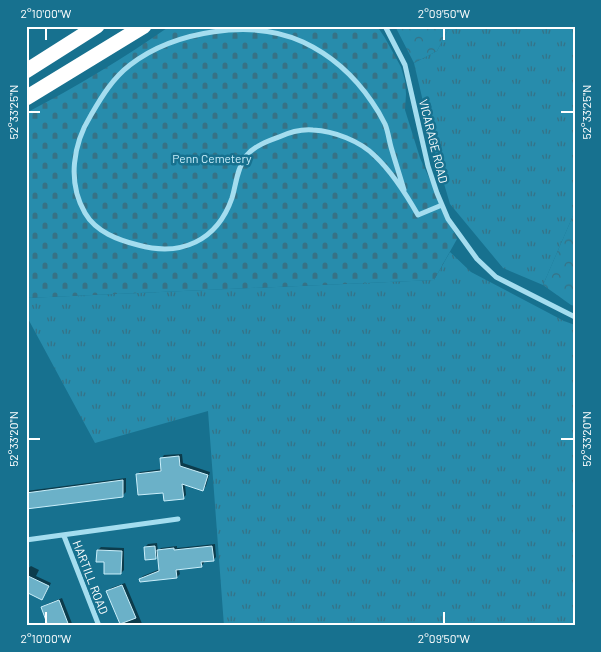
<svg xmlns="http://www.w3.org/2000/svg" width="601" height="652" viewBox="0 0 601 652" font-family="Barlow,sans-serif">
<style>
.grass{fill:url(#grass-tufts)}
.forest{fill:url(#forest-crowns)}
.cemetery{fill:url(#cemetery-stones)}
.shadow{fill:#0007}
.building{fill:#6bb1c8;stroke:#caeffb}
.lines{fill:none;stroke-linecap:round;stroke-linejoin:round}
.street{stroke:#a4ddef;stroke-width:5}
.highway{stroke:#fff;stroke-width:15}
.ticks{fill:none;stroke:#fff;stroke-width:2}
.labels{text-anchor:middle;dominant-baseline:central;stroke-width:5;stroke-linejoin:round;paint-order:stroke}
.street-label{font-size:12px;fill:#fff;stroke:#17718f}
.park-label{font-size:12px;fill:#caeffb;stroke:#17718f}
.neatline{fill:none;stroke:#fff;stroke-width:2}
.ticks-label{font-size:12px;text-anchor:middle;fill:#fff}
</style>
<defs>
<pattern id="grass-tufts" width="24" height="20" patternUnits="userSpaceOnUse" patternTransform="scale(1.25)"><rect width="24" height="20" fill="#278cac"/><path d="M3 7l-1-3M5 7V3M7 7l1-3M15 17l-1-3M17 17v-4M19 17l1-3" fill="none" stroke="#367286"/></pattern>
<pattern id="forest-crowns" width="20" height="18" patternUnits="userSpaceOnUse" patternTransform="scale(1.25)"><rect width="20" height="18" fill="#278cac"/><path d="M2 6a3 3 0 1 1 6 0M12 15a3 3 0 1 1 6 0" fill="none" stroke="#367286"/></pattern>
<pattern id="cemetery-stones" width="16" height="16" patternUnits="userSpaceOnUse" patternTransform="scale(1.25)"><rect width="16" height="16" fill="#278cac"/><path d="M2 7V4a2 2 0 0 1 4 0v3zM10 15v-3a2 2 0 0 1 4 0v3z" fill="#367286"/></pattern>
</defs>
<rect width="100%" height="100%" fill="#17718f"/>
<path class="grass" d="M450,26H575V211L543,285L503,268L450,204L435,153L414,63L437,51Z
M450,252L471,272L564,321L575,325V626H224L208,411L95,443L26,315V298L434,280Z"/>
<path class="forest" d="M395,26H450L437,51L414,63Z
M575,211V306L571,305L543,285Z"/>
<path class="cemetery" d="M170,26H377L385,38L401,67L405,81L406,94L405,110L420,158L457,239L434,280L26,298V113C76,87 124,58 170,26Z"/>
<path class="shadow" d="M182,454L183,463L210,472L206,486L203,489L185,484L186,495L183,498L165,491L137,475L140,472L162,469L161,459L164,455Z
M126,478V492L122,496L26,507V491Z
M157,543L158,551L161,548L177,546V548L215,544L216,557L213,560L204,561V563L201,566L179,569L180,574L177,577L140,579L143,576L160,569L159,554L155,558L145,547L148,544Z
M101,547L124,548V570L121,573L106,561L98,550Z
M31,566L39,570L36,576L51,583L45,595L42,598L26,591V570Z
M125,583L143,626H121L108,592L111,588Z
M62,598L73,626H50L42,608L45,605Z"/>
<path class="building" d="M179,456L180,466L208,475L203,491L182,484L184,499L164,501L163,493L138,495L136,474L161,471L160,458Z
M123,480V497L26,509V493Z
M155,546L156,559L145,560L144,547Z
M212,546L214,561L201,562L202,567L176,570L177,578L140,582L139,579L159,571L157,550L174,548V550Z
M97,550L122,551L121,574H104V562H96Z
M26,575L49,586L42,600L26,592Z
M122,585L136,618L120,624L106,591Z
M59,600L69,626H48L41,607Z"/>
<g class="lines">
<path class="street" d="M385,26L405,65L428,166L437,193L448,219L477,259L496,277L575,317
M404,190C400,176 395,161 391,147C389,140 388,131 385,124C381,116 377,109 372,102C355,77 331,55 303,42C252,18 174,31 130,65C113,78 102,96 91,115C73,144 67,182 85,213C96,232 118,240 138,245C181,257 217,241 232,198C236,185 237,168 246,156C254,146 268,141 279,137C290,132 301,129 313,130C334,131 360,141 375,156C393,173 406,194 418,215L442,205
M64,536L99,626
M26,540L178,519"/>
<path class="highway" d="M26,71L97,26
M26,98L144,26"/>
</g>
<path class="ticks" d="M46,28V40M444,28V40M28,112H40M561,112H574M28,439H40M561,439H574M46,612V624M444,612V624"/>
<g class="labels">
<g class="street-label">
<text transform="translate(434 141) rotate(76)">VICARAGE ROAD</text>
<text transform="translate(91 577) rotate(69)">HARTILL ROAD</text>
</g>
<g class="park-label">
<text x="212" y="158">Penn Cemetery</text>
</g>
</g>
<rect width="601" height="652" fill="none" stroke="#17718f" stroke-width="55"/>
<rect x="28" y="28" width="546" height="596" class="neatline"/>
<g class="ticks-label">
<text x="46" y="18">2°10'00"W</text>
<text x="444" y="18">2°09'50"W</text>
<text transform="translate(14 112) rotate(-90)" y="4">52°33'25"N</text>
<text transform="translate(587 112) rotate(-90)" y="4">52°33'25"N</text>
<text transform="translate(14 439) rotate(-90)" y="4">52°33'20"N</text>
<text transform="translate(587 439) rotate(-90)" y="4">52°33'20"N</text>
<text x="46" y="643">2°10'00"W</text>
<text x="444" y="643">2°09'50"W</text>
</g>
</svg>
